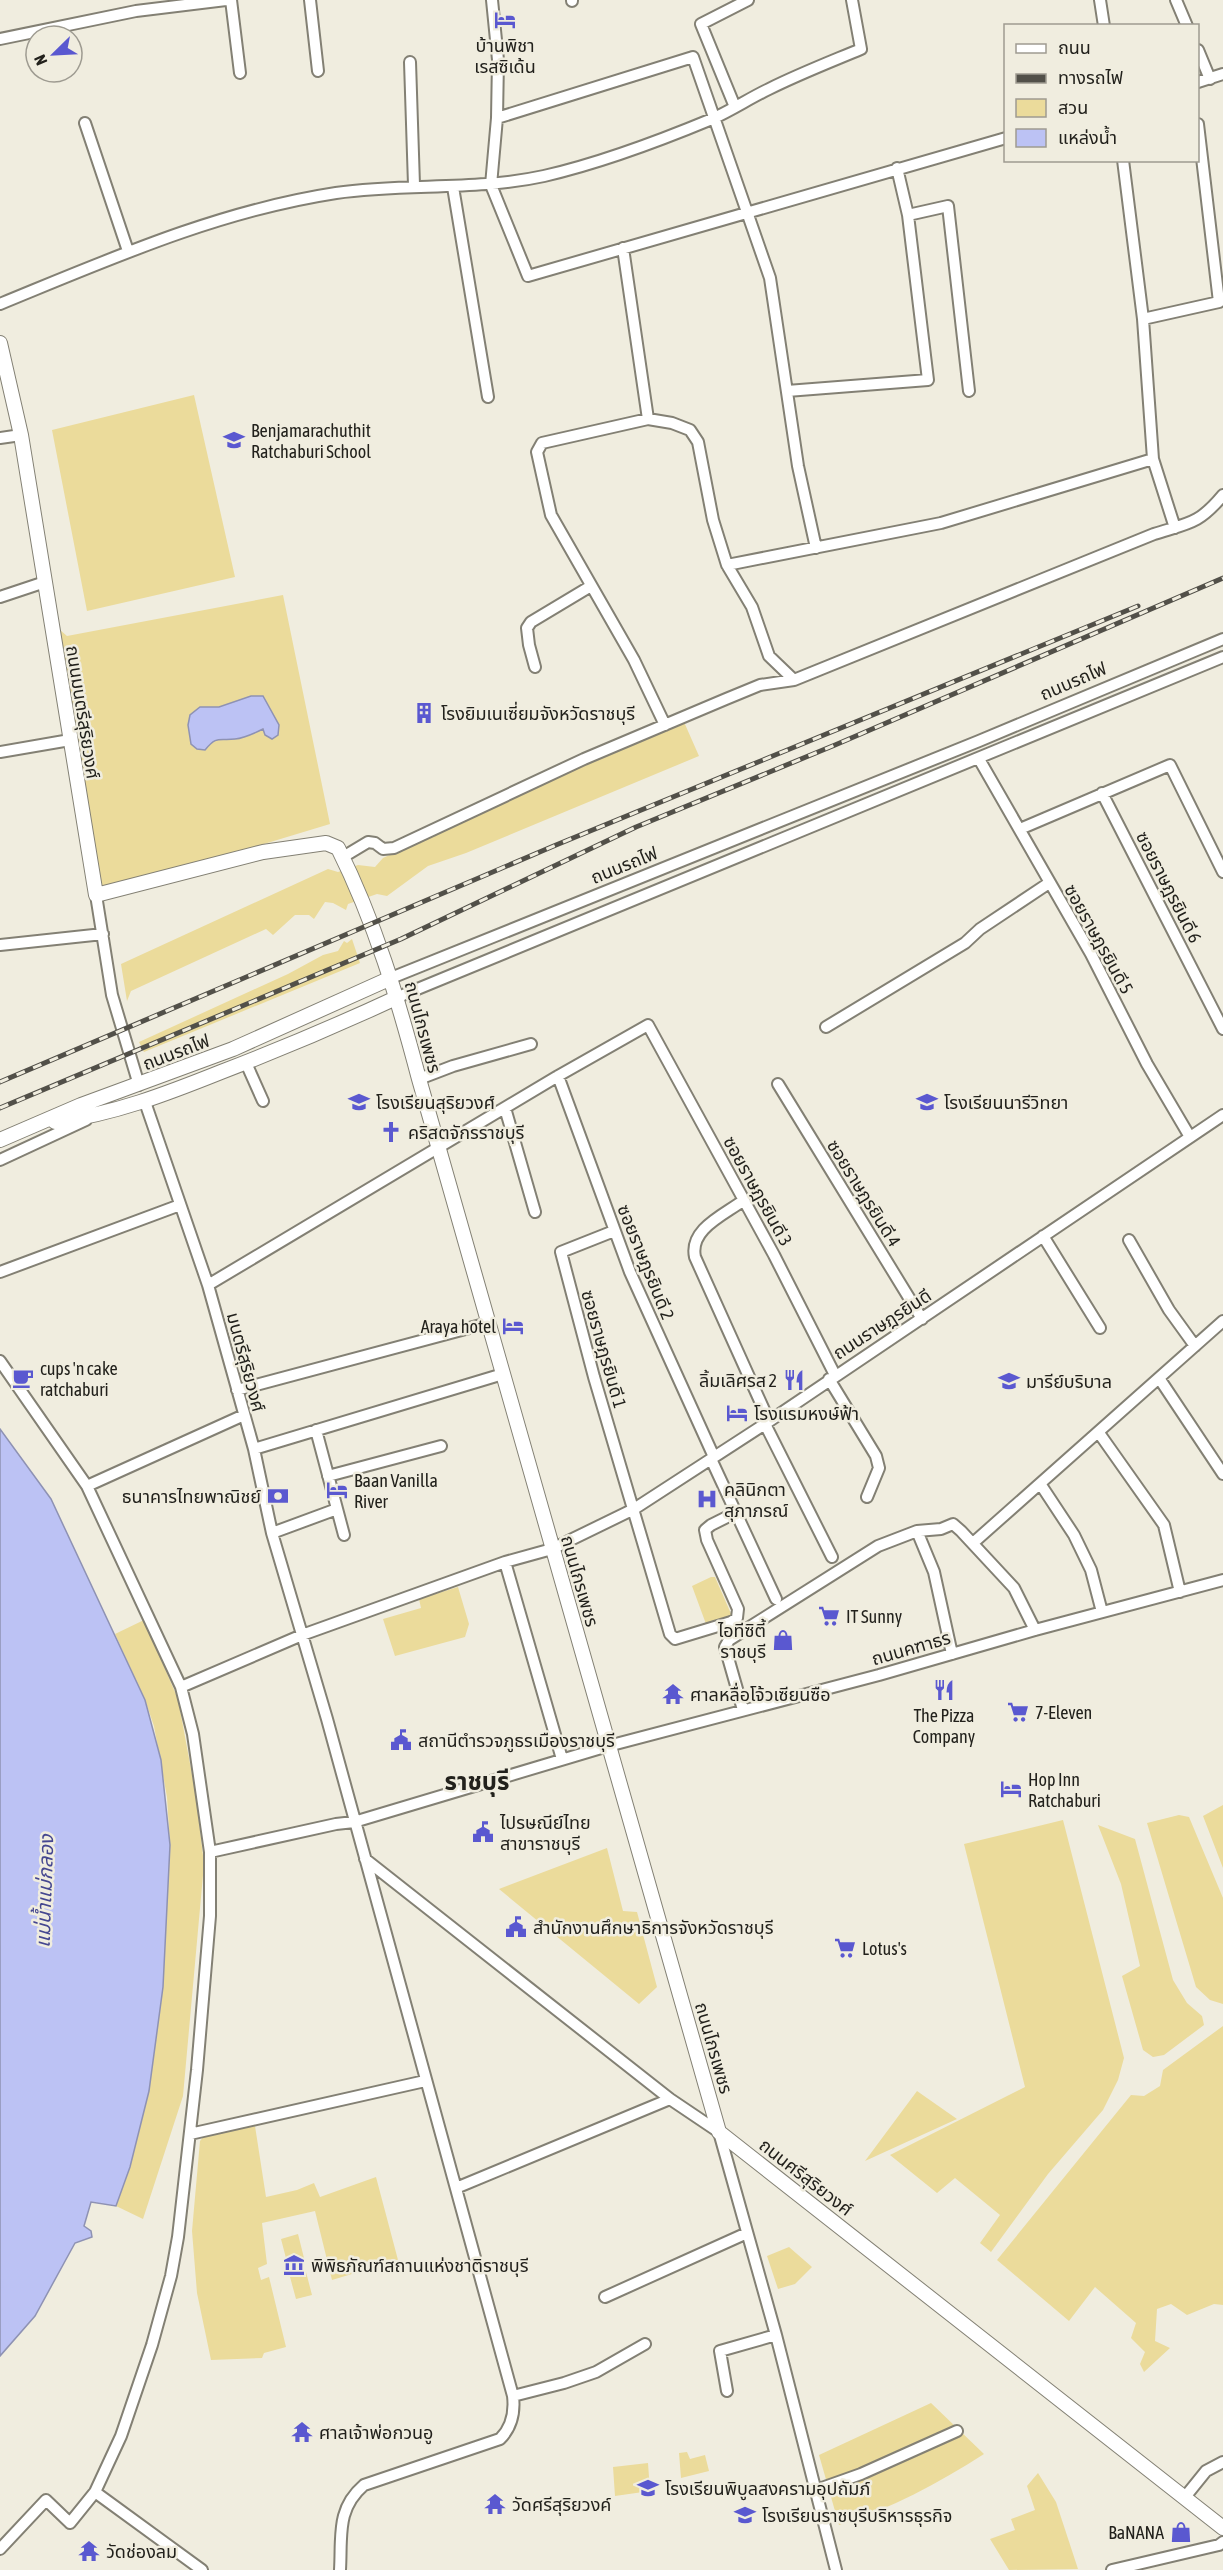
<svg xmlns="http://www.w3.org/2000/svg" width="1223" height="2570" viewBox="0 0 1223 2570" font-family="'Asap Condensed','Noto Sans Thai',sans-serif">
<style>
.green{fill:#ebdb9b}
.water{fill:#bcc2f4;stroke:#8e92b3;stroke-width:1.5}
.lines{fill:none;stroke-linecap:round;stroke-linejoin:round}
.minor-casing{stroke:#838074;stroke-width:14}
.major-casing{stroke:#838074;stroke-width:16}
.minor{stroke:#fff;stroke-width:10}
.major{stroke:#fff;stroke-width:14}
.rail-casing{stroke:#525049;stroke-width:5}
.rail{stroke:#f0eddf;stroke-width:3;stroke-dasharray:9;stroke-linecap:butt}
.labels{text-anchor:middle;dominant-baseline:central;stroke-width:5;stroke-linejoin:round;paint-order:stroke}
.poi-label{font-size:18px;fill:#22211c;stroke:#f0eddf;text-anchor:start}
.street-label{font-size:18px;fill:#22211c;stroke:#f0eddf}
.water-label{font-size:20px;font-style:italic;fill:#454790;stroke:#f0eddf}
.district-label{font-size:24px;font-weight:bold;fill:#22211c;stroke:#f0eddf}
</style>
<rect width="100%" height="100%" fill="#f0eddf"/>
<path class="green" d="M194,395L235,577L87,611L52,430Z
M283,595L330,824L96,895L51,622L67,636Z
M684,722L699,756L466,853L428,866L387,896L377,894L348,904L346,910L333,903L325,902L314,919L309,915H295L273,935L266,929L131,991L127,1001L121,964L328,869L338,872L358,865L375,867L383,858L606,754Z
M352,939L360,963L144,1052L139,1042L288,974L323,955L338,951L344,941L347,943Z
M711,1577H715L732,1616L706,1624L692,1586Z
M458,1587L469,1624L465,1637L395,1656L383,1619L421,1608L419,1599Z
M144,1620L178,1699L196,1796L204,1864L183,2096L143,2219L116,2206L130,2167L149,2090L170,1845L167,1797L154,1726L145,1700L115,1634Z
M1223,1805V1868L1203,1816Z
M1179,1815L1189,1817L1223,1898V2004L1210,2000L1196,1987L1147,1823Z
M1063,1820L1124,2058L1118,2080L1103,2110L1048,2174L991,2252L980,2243L1000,2215L955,2178L937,2193L890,2155L1025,2087L964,1844Z
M1098,1825L1135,1839L1173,1980L1187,2003L1202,2016L1204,2025L1164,2055L1153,2057L1143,2050L1122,1976L1140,1966L1121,1884Z
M607,1848L623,1911L637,1912L657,1987L639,2004L499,1889Z
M1223,2026V2305L1214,2304L1187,2315L1171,2304L1157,2309L1155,2341L1170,2348L1144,2372L1140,2364L1145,2352L1131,2338L1136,2323L1095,2287L1069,2321L997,2260L1131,2095L1144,2096L1160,2086L1163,2070Z
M917,2091L957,2119L865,2161Z
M255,2126L266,2197L297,2190L314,2183L320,2197L376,2177L398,2260L332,2280L315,2211L262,2223L267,2264L258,2268L261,2280L269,2277L286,2347L264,2353L262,2358L211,2360L197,2293L192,2231L200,2141L204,2136Z
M298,2234L304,2258L287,2262L281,2239Z
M789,2247L812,2267L795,2284L778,2289L767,2256Z
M306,2272L312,2295L296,2299L290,2277Z
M931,2403L984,2454C939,2483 890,2509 839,2525L819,2455Z
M687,2452L690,2459L705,2455L709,2471L681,2478L679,2453Z
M648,2463L650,2491L615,2496L613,2467Z
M1038,2473L1056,2502L1078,2569L1009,2570L990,2539L1015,2530L1011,2519L1035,2510L1027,2486Z"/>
<path class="water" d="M251,696H263L279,725L278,735L272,739L265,735L263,729C255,733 245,738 235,739C219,741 217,735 205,750L197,749L191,744L188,725L190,715L200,707H219Z
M0,1429L51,1499L145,1700L161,1760L170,1845L163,1987L149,2091L130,2167L116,2206L91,2202L84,2226L91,2231L92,2237L75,2243L35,2316L0,2356Z"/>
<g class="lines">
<defs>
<path id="minor" d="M231,0L240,73
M310,0L318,71
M492,0L498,60L497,118L491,185L528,276L1006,138
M572,0V1
M1100,0L1104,26
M1176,0L1187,26
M0,39L136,11L226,0
M1198,50L1210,79
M410,62L414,185
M1198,82L1223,74
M735,107L701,24L748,0
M497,118L693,57L770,278L798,466L816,548
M85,123L128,251
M1123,160L1143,319L1153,459L1175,528
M453,187L488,397
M908,215L948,206L969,391
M623,248L648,419
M0,304C110,259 218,211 336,193C406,183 476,191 544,176C601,163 659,141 712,119C732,110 750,98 769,89C799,74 830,62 861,49L852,0
M1143,319L1219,302L1198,124
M787,391L928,380L908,215L897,168
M0,438L21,435
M727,565L941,523L1153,459
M0,597L45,582
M535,667L529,645L527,628L531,622L591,586
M665,725L634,660L551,515L537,452L542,443L648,419L672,423L690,430L698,442L713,520L727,565L752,607L769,656L794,680
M0,752L70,740
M979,759L1091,954L1147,1064L1190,1137
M1102,793L1223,1029
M1020,829L1170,765L1223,872
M343,857L368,842L375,843L383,849L394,848L584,759L726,699L760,685L794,680L1154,534C1189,523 1199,524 1223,495
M96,895L112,995L139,1085
M0,945L103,934
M391,978L979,741L1223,639
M398,997L1223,657
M826,1027L965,943L980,929L1049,883
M246,1063L263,1101
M558,1076L630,1272L714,1457
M419,1079L453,1066L531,1044
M778,1084L922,1319
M145,1102L208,1285L254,1449L272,1533L327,1719L513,2396C515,2413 512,2427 500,2439L364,2485C336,2509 342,2536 340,2570
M505,1108L535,1212
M0,1160L86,1120
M744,1200C724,1215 689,1229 695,1257L769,1421
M614,1231L561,1252L594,1377L670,1634L675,1639L731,1622L737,1618L738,1609L707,1540L705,1530L711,1525L735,1513
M1043,1236L1100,1328
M1129,1240L1169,1310L1195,1346
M0,1272L180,1205
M208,1285L558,1076L648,1025L774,1255L835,1375
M0,1361L87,1486L181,1687L193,1734L210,1852V1916L197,2070L178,2237L171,2276L152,2345L121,2436L95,2492L70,2523L46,2500L0,2549
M1159,1378L1223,1474
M829,1379L876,1456L879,1468L867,1497
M237,1390L488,1323
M765,1424L832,1557
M316,1430L344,1535
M1099,1433L1164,1525L1180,1592
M254,1449L503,1374
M711,1459L776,1599
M328,1476L441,1446
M1041,1485L1074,1535L1091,1570L1102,1612
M87,1486L244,1415
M917,1531L934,1572L952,1654
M272,1533L337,1509
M973,1543L1223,1321
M505,1562L562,1759
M181,1687L302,1635L505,1562L552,1549L634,1509L765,1424L1223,1115
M743,1710L725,1647L729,1640L878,1546L917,1531L941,1529L953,1524L961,1531L1014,1588L1035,1630
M210,1852L336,1824L354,1822L608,1746L879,1675L1035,1630L1223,1580
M365,1859L670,2099L719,2132L776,2335L836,2570
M190,2134L425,2081
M456,2188L670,2099
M605,2297L747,2233
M727,2391L720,2351L776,2335
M513,2396L564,2383L596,2372L645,2344
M816,2490L861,2474L957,2431
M95,2492L202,2570
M1185,2497L1206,2471L1223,2462
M1112,2570L1219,2545L1223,2542"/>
<path id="major" d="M0,343L21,435L96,895L263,852L326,843L338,848C375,922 398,999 419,1079L719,2132L1223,2528
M55,1122C114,1114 166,1094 221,1072C281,1049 340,1024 398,997
M0,1140L81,1105L233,1049L391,978"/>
</defs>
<use href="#minor" class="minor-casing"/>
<use href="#major" class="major-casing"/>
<use href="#minor" class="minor"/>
<use href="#major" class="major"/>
<defs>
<path id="rail" d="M0,1082L556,845L1138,606
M0,1108L401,939L636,827L835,745L1223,578"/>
</defs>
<use href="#rail" class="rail-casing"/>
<use href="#rail" class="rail"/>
</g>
<defs>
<symbol id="hotel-bare" viewBox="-9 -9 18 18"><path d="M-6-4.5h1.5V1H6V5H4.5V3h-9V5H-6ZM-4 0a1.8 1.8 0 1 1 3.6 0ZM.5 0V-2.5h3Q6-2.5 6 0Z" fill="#5a58d0" stroke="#f0eddf" stroke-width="2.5" paint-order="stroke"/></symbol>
<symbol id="school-bare" viewBox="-9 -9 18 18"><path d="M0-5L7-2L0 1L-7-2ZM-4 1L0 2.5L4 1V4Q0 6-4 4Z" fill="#5a58d0" stroke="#f0eddf" stroke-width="2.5" paint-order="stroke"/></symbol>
<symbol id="building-bare" viewBox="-9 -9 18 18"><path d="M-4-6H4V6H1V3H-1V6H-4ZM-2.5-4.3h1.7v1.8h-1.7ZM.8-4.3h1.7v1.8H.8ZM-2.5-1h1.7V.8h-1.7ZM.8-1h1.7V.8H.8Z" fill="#5a58d0" stroke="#f0eddf" stroke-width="2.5" paint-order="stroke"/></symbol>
<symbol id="church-bare" viewBox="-9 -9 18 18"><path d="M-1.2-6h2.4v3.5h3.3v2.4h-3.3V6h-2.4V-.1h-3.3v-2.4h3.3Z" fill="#5a58d0" stroke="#f0eddf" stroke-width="2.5" paint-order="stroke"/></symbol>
<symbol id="cafe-bare" viewBox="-9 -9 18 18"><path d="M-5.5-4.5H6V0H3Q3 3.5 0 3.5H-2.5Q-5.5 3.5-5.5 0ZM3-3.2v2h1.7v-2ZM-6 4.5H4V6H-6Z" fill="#5a58d0" stroke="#f0eddf" stroke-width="2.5" paint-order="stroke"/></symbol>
<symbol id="restaurant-bare" viewBox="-9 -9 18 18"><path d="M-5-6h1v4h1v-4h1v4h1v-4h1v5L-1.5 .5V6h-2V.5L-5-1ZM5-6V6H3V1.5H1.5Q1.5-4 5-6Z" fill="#5a58d0" stroke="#f0eddf" stroke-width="2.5" paint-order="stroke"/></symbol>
<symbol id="bank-bare" viewBox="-9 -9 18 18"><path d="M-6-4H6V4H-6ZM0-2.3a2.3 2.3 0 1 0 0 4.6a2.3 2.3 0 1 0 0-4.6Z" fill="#5a58d0" stroke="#f0eddf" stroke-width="2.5" paint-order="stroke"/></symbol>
<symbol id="hospital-bare" viewBox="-9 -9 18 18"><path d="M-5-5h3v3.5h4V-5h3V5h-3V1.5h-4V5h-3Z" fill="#5a58d0" stroke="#f0eddf" stroke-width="2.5" paint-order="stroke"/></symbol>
<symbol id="supermarket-bare" viewBox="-9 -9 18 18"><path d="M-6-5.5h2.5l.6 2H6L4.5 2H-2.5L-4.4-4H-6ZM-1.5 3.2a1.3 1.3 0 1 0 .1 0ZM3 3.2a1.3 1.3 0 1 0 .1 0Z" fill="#5a58d0" stroke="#f0eddf" stroke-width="2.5" paint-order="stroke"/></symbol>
<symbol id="shop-bare" viewBox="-9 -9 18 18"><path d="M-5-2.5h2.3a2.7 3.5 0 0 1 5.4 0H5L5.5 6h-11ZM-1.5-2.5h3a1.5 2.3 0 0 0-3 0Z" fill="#5a58d0" stroke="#f0eddf" stroke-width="2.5" paint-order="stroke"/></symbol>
<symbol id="temple-bare" viewBox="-9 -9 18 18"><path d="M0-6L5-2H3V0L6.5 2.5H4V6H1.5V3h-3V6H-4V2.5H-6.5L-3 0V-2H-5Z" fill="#5a58d0" stroke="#f0eddf" stroke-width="2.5" paint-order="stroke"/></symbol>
<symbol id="civic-bare" viewBox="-9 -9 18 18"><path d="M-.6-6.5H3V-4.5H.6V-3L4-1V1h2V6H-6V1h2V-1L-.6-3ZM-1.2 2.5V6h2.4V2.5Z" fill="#5a58d0" stroke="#f0eddf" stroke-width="2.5" paint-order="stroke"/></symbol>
<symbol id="museum-bare" viewBox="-9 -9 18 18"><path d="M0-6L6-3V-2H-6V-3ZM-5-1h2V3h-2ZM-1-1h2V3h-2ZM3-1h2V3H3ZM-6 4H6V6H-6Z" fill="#5a58d0" stroke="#f0eddf" stroke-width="2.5" paint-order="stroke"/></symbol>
<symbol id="university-bare" viewBox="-9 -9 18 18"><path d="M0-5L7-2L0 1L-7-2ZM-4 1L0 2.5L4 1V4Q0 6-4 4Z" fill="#5a58d0" stroke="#f0eddf" stroke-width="2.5" paint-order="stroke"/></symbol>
</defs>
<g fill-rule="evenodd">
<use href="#hotel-bare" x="490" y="5" width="30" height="30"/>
<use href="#school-bare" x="219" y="425" width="30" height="30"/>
<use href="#building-bare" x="409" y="698" width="30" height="30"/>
<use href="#school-bare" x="344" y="1087" width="30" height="30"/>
<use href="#school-bare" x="912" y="1087" width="30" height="30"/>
<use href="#church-bare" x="376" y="1117" width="30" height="30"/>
<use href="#hotel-bare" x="498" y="1311" width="30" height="30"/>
<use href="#cafe-bare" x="8" y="1363" width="30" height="30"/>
<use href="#restaurant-bare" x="779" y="1365" width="30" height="30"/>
<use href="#school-bare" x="994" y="1366" width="30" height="30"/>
<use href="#hotel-bare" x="722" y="1398" width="30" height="30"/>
<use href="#hotel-bare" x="322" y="1475" width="30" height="30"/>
<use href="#bank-bare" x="263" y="1481" width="30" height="30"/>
<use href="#hospital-bare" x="692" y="1484" width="30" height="30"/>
<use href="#supermarket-bare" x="814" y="1601" width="30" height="30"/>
<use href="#shop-bare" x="768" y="1625" width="30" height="30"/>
<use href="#restaurant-bare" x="929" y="1675" width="30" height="30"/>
<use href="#temple-bare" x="658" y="1679" width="30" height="30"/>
<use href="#supermarket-bare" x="1003" y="1697" width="30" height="30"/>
<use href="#civic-bare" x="386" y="1725" width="30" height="30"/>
<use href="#hotel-bare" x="996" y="1774" width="30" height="30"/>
<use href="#civic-bare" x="468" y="1817" width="30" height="30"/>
<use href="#civic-bare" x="501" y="1912" width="30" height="30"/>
<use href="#supermarket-bare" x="830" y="1933" width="30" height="30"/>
<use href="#museum-bare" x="279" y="2250" width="30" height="30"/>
<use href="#temple-bare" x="287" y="2417" width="30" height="30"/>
<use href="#school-bare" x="633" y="2473" width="30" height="30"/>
<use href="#temple-bare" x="480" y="2489" width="30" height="30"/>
<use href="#university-bare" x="730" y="2500" width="30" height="30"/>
<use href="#shop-bare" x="1166" y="2517" width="30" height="30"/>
<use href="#temple-bare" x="74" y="2536" width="30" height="30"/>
</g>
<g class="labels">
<g class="poi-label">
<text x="505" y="45" text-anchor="middle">บ้านพิชา<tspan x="505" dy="21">เรสซิเด้น</tspan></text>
<text x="251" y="430">Benjamarachuthit<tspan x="251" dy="21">Ratchaburi School</tspan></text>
<text x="441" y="713">โรงยิมเนเซี่ยมจังหวัดราชบุรี</text>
<text x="376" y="1102">โรงเรียนสุริยวงศ์</text>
<text x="944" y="1102">โรงเรียนนารีวิทยา</text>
<text x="408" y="1132">คริสตจักรราชบุรี</text>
<text x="496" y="1326" text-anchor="end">Araya hotel</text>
<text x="40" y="1368">cups 'n cake<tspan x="40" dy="21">ratchaburi</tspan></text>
<text x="777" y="1380" text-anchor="end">ลิ้มเลิศรส 2</text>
<text x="1026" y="1381">มารีย์บริบาล</text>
<text x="754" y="1413">โรงแรมหงษ์ฟ้า</text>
<text x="354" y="1480">Baan Vanilla<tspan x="354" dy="21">River</tspan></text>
<text x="724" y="1489">คลินิกตา<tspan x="724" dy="21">สุภาภรณ์</tspan></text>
<text x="261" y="1496" text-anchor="end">ธนาคารไทยพาณิชย์</text>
<text x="846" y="1616">IT Sunny</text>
<text x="766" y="1630" text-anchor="end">ไอทีซิตี้<tspan x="766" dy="21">ราชบุรี</tspan></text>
<text x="690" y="1694">ศาลหลื่อโจ้วเซียนซือ</text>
<text x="1035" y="1712">7-Eleven</text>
<text x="944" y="1715" text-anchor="middle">The Pizza<tspan x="944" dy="21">Company</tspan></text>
<text x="418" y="1740">สถานีตำรวจภูธรเมืองราชบุรี</text>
<text x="1028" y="1779">Hop Inn<tspan x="1028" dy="21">Ratchaburi</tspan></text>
<text x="500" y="1822">ไปรษณีย์ไทย<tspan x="500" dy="21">สาขาราชบุรี</tspan></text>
<text x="533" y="1927">สำนักงานศึกษาธิการจังหวัดราชบุรี</text>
<text x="862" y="1948">Lotus's</text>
<text x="311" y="2265">พิพิธภัณฑ์สถานแห่งชาติราชบุรี</text>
<text x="319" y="2432">ศาลเจ้าพ่อกวนอู</text>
<text x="665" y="2488">โรงเรียนพิบูลสงครามอุปถัมภ์</text>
<text x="512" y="2504">วัดศรีสุริยวงค์</text>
<text x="762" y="2515">โรงเรียนราชบุรีบริหารธุรกิจ</text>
<text x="1164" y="2532" text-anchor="end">BaNANA</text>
<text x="106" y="2551">วัดช่องลม</text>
</g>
<g class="street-label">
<text transform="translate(1073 681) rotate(-23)">ถนนรถไฟ</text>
<text transform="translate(83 712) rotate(81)">ถนนมนตรีสุริยวงศ์</text>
<text transform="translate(624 865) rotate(-22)">ถนนรถไฟ</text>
<text transform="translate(1169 887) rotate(63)">ซอยราษฎรยินดี 6</text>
<text transform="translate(1099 939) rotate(61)">ซอยราษฎรยินดี 5</text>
<text transform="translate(423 1027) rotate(75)">ถนนไกรเพชร</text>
<text transform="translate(176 1052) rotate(-21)">ถนนรถไฟ</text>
<text transform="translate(758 1191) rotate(61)">ซอยราษฎรยินดี 3</text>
<text transform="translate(864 1193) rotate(58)">ซอยราษฎรยินดี 4</text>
<text transform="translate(646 1262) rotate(68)">ซอยราษฎรยินดี 2</text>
<text transform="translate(882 1324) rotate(-33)">ถนนราษฎรยินดี</text>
<text transform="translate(604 1349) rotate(74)">ซอยราษฎรยินดี 1</text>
<text transform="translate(246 1362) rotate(75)">มนตรีสุริยวงศ์</text>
<text transform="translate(580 1581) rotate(74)">ถนนไกรเพชร</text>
<text transform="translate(911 1648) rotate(-16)">ถนนคฑาธร</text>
<text transform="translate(714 2048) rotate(74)">ถนนไกรเพชร</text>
<text transform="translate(806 2177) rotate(38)">ถนนศรีสุริยวงศ์</text>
</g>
<g class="water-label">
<text transform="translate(44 1891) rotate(-88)">แม่น้ำแม่กลอง</text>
</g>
<g class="district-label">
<text x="477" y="1781">ราชบุรี</text>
</g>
</g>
<rect x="1004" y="24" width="195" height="138" fill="#f0eddf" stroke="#9e9b91" stroke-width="1.5"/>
<rect x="1016" y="44" width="30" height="9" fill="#ffffff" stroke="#9e9b91" stroke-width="1.5"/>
<text x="1058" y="54" font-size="18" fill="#22211c">ถนน</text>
<rect x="1016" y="74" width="30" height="9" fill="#525049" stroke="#9e9b91" stroke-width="1.5"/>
<text x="1058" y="84" font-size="18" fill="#22211c">ทางรถไฟ</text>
<rect x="1016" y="99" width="30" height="18" fill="#ebdb9b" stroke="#9e9b91" stroke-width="1.5"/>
<text x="1058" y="114" font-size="18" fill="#22211c">สวน</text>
<rect x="1016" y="129" width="30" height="18" fill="#bcc2f4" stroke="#9e9b91" stroke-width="1.5"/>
<text x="1058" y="144" font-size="18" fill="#22211c">แหล่งน้ำ</text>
<g transform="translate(54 54) rotate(246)"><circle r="28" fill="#f0eddf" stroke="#9e9b91" stroke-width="1.5"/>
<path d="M0-4.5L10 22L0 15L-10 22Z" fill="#5a58d0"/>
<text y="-9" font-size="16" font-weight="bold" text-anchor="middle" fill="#22211c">N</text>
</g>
</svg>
